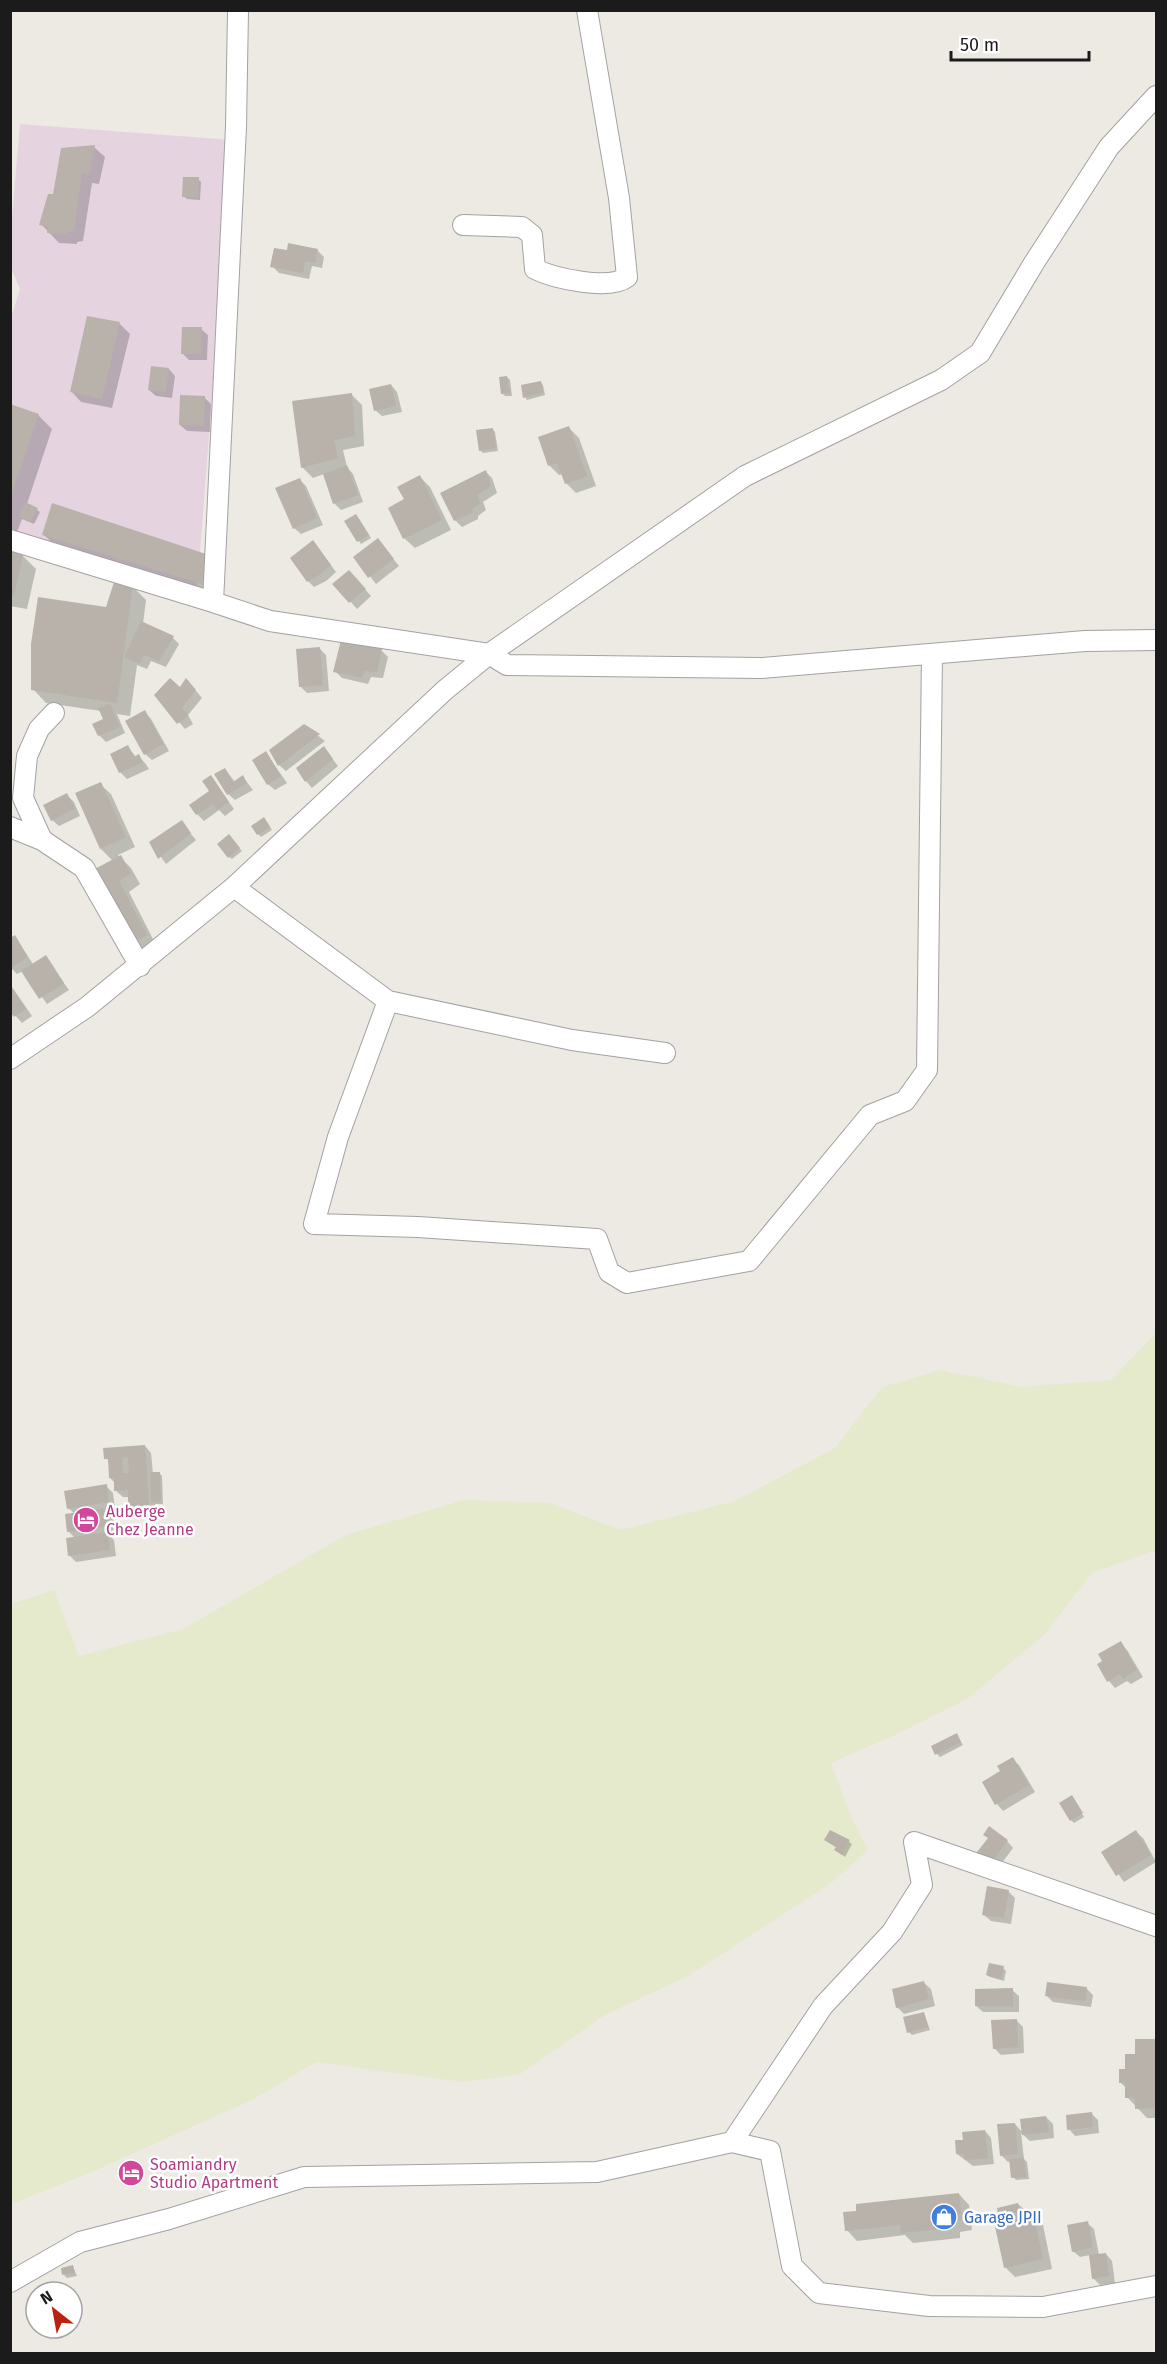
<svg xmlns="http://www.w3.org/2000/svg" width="1167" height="2364" viewBox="0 0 1167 2364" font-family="'Fira Sans',sans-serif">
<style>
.industrial{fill:#e5d4e0}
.farmland{fill:#e5eacd}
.shadow{fill:#0003}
.building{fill:#b8b2ab;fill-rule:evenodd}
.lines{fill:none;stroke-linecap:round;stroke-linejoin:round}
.minor-casing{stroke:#a2a2a2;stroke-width:22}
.minor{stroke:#fff;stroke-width:20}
.labels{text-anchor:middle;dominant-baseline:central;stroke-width:5;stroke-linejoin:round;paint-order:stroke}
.hotel-label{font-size:16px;fill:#b23c85;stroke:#fff;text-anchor:start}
.shop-label{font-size:16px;fill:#366cbe;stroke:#fff;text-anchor:start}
</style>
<rect width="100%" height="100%" fill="#eceae2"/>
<path class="industrial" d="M20,124L232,140L197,590L11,539L10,321L20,289L11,268L10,240Z"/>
<path class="farmland" d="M1156,1333V1550L1092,1573L1045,1634L967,1699L897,1734L831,1763L850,1814L868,1850L830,1884L688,1976L605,2015L520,2074L463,2082L316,2062L254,2099L87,2174L11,2204V1604L54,1590L79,1656L183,1629L346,1535L464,1500L550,1503L621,1530L735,1501L835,1448L882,1387L941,1370L1021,1387L1111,1380Z"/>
<path class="shadow" d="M94,147L105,157L99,184L92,183L83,241L77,242V244L59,243L41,224L54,196Z
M198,179L201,182L200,200L187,199L184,196Z
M317,250L324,257L322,268L312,266L309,279L279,273L272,266L288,252Z
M119,323L130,334L112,408L81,402L71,391Z
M201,329L208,335L207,360H189L182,353Z
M169,369L175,376L172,398L156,396L149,390Z
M507,377L510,380L512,396H505L502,393Z
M540,382L543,385L545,395L527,400L525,397Z
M391,385L397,392L402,412L382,416L375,410Z
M352,395L362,405L364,446L343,450L347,467L353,474L363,502L341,510L335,504L324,474L313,478L302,467Z
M204,397L211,404L210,432L187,431L180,425Z
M10,406L38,415L52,429L27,504L40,512L34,524L22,519L16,535L10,533Z
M569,428L579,438L596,486L576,493L566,483L563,474L559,475L549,465Z
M492,429L495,432L498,451L483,453L480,450Z
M486,472L492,478L497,493L483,502L486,510L478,516V519L462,527L455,520Z
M420,477L430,487L451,530L415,548L404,538L406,500Z
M300,480L306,486L323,525L301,534L294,528Z
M359,519L371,538L361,544L346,521Z
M44,535L208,556L216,597L58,548Z
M378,540L399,566L376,584L355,557Z
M319,549L336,572L326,581L314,587L308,581Z
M10,553L22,555L36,569L27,609L10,606Z
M355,578L371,596L357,609L335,584Z
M132,586L146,600L143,624L173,638L179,644L166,667L151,661L147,669L137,665L130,716L117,714L125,733L106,742L99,735L105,720L101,711L46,703L33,689L107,608Z
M342,642L382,651L388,657L383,678L371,677L368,684L342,678L335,671Z
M320,649L326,655L329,691L307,693L300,686Z
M192,686L202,698L188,715L193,724L185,729L156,695Z
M145,712L151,719L169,751L152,760L145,754Z
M304,725L325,741L286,771L279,765Z
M128,747L136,757L138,756L145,763L149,769L127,779L120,772L112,755Z
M324,748L338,766L312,788L306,781Z
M266,753L287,783L275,790L268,784Z
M225,769L235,782L243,777L253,790L235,800L228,794Z
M211,777L234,809L225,816L219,810L204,821L197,814L211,792Z
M100,784L111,794L135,847L118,855L131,868L140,884L129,892L156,945L142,954L132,943L113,861L101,849Z
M67,795L74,802L80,816L59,826L52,820Z
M181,822L196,840L166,864L151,843Z
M267,822L272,830L261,837L258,834Z
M232,839L242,851L232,859L229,857Z
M15,937L33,964L45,957L69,990L47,1004L23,971L17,974L10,967Z
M10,984L32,1016L22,1023L14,1014L10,1016Z
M145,1446L151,1453L153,1474L159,1473L162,1476L163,1504H155V1511L137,1512L130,1505L129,1497H123L116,1491L115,1483L110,1478V1462L106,1458Z
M106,1486L113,1493L115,1509L107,1510L113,1516L115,1533L108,1534L114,1540L116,1556L76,1562L69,1555L75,1538L69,1532L75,1514L68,1508Z
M1120,1643L1127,1650L1143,1677L1131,1684L1127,1681L1115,1688L1109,1681L1104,1662Z
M957,1735L963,1745L940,1757L937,1754Z
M1012,1759L1019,1765L1035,1792L1003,1811L997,1804L1002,1771Z
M1074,1800L1084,1817L1074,1823L1071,1820Z
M1136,1832L1143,1838L1156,1862L1124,1882L1103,1852Z
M826,1840L849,1842L852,1844L845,1857L836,1850L837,1848Z
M1007,1841L1013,1848L996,1871L976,1856Z
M1008,1891L1015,1898L1011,1924L991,1921L984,1915Z
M1003,1968L1006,1971L1004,1981L990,1977L987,1975Z
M924,1983L931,1989L935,2006L904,2014L897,2007Z
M1086,1988L1093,1995L1091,2007L1053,2002L1047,1996Z
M1012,1990L1019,1996V2012H983L976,2006Z
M924,2013L930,2030L912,2035L909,2032Z
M1016,2020L1023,2027L1024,2053L1001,2055L994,2048Z
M1136,2041H1156V2118H1147L1127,2097V2089L1120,2082L1136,2056Z
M1091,2113L1098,2120L1099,2133L1075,2136L1069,2129Z
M1046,2117L1053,2124L1054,2138L1030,2141L1021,2133L1024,2159L1027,2162L1029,2179L1016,2180L1013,2177L1011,2161L1008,2162L1001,2155L1015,2124L1023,2133Z
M985,2131L991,2138L994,2164L973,2166L957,2154L965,2141Z
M959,2194L969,2205L972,2230L960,2232V2238L913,2243L905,2235L857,2241L847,2230Z
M1018,2204L1043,2225L1052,2269L1015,2277L1005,2267L1001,2222Z
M1087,2223L1094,2229L1099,2255L1106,2254L1112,2261L1115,2283L1100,2285L1093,2278L1090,2255L1080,2257L1073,2251Z
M73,2267L77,2276L67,2278L64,2275Z"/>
<path class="building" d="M95,145L89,175L82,173L74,231L67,232V235L47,233L48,227L39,225L48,194H53L61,148Z
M183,177H199L198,198L182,197Z
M288,243L318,249L315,263L305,261L303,273L270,267L274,248L287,250Z
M87,316L120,322L102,399L70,392Z
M182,327H202L201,354H181Z
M151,366L169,368L166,392L148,390Z
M507,376L510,393L501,394L499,377Z
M541,381L543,392L523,398L521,385Z
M391,384L396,406L374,411L369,389Z
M352,393L355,436L334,440L338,458L301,468L292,401Z
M180,395L205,396L204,426L179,425Z
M10,404L39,414L11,497H10Z
M569,426L587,476L565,484L557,463L548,466L538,437Z
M493,428L496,448L479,451L476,430Z
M347,465L358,495L333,504L323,474Z
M486,470L491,486L477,495L480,503L472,509L473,512L454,521L440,493Z
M420,475L442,520L403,539L388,508L404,499L397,487Z
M300,478L317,518L293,529L275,488Z
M25,502L38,508L31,522L19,517Z
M52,503L209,555L202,584L42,535Z
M356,514L369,535L357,542L344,521Z
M378,538L394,559L368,578L353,557Z
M313,540L331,565L319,575L307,582L290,558Z
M10,551L23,554L14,596L10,595Z
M349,570L366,589L349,603L332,584Z
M115,579L133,585L117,703L31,690V644L38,597L106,607Z
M141,621L174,636L159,661L144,655L140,664L124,657Z
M341,640L382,649L377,672L364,671L362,678L333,672Z
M320,647L323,685L299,687L296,649Z
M170,678L180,687L186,678L196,690L182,707L188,716L177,724L154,695Z
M110,704L120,727L98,736L92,724L103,719L98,708Z
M145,710L163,744L144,755L125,721Z
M304,724L320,734L278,766L269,750Z
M128,745L134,757L139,754L143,762L119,773L110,754Z
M324,746L333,759L305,782L296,768Z
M266,751L281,776L267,785L252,760Z
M225,768L233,782L243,775L247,783L227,795L214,774Z
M211,775L229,802L217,810L213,804L196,815L189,805L209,791L202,781Z
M101,782L126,837L100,849L75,793Z
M67,793L75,809L51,821L43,805Z
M264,817L270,827L257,835L251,826Z
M182,820L191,833L158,859L149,842Z
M229,834L240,848L228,858L217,844Z
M121,855L131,874L119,881L147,935L131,944L93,870Z
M15,935L28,957L10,968V938Z
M46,955L64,983L39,999L21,971Z
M10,985L26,1009L14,1017L10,1011Z
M145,1445L146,1456H138L146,1457L149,1505L128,1506V1490L114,1491V1478H109L108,1459H104L103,1448ZM128,1457L129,1473H123L122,1458Z
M150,1472H160L161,1502H151Z
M107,1484L109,1502L67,1509L64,1491Z
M107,1508L110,1526L67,1532L65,1514Z
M108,1532L110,1550L68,1556L66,1538Z
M1121,1641L1137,1670L1123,1679L1120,1674L1107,1682L1097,1664L1102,1661L1098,1654Z
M957,1733L961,1742L935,1755L931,1746Z
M1013,1757L1029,1785L995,1805L982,1782L1000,1771L997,1766Z
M1072,1795L1083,1813L1070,1821L1059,1803Z
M989,1826L1008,1840L989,1866L974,1856L988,1838L983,1835Z
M830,1830L850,1840L842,1855L834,1850L836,1847L824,1840Z
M1136,1830L1151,1855L1116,1876L1101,1852Z
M987,1886L1009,1890L1004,1918L982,1915Z
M989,1963L1004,1966L1001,1979L986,1975Z
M924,1981L929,1999L896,2008L892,1989Z
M1047,1982L1087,1987L1085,2001L1045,1996Z
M1013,1988V2006H975V1989Z
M924,2012L928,2027L907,2033L903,2017Z
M1017,2019L1018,2047L993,2049L991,2020Z
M1135,2039H1156V2108L1135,2109V2098H1125V2083H1119V2069H1125V2054H1135Z
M1092,2112L1093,2127L1067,2130L1066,2115Z
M1046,2116L1049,2132L1022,2135L1020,2119Z
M1015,2123L1018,2154L1000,2156L997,2124Z
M985,2130L988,2158L965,2160L964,2154H956L955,2140H963L962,2132Z
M1024,2158L1026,2177L1011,2178L1009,2159Z
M959,2193L962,2220L950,2222L951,2228L901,2233L900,2225L845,2231L843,2212L856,2211V2204Z
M1018,2203L1021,2216L1033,2213L1043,2259L1004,2268L994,2222L999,2221L997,2208Z
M1088,2221L1093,2247L1072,2252L1067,2225Z
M1106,2253L1109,2276L1092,2279L1089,2255Z
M73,2265L75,2273L62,2275L61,2268Z"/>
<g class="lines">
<defs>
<path id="minor" d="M238,10L236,127L213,602L270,621L489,654L507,665L761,668L1085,641L1156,640
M463,225L522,227L532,235L535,269C553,278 609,291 627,277L619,198L587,10
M10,540L213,602
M54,713L39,729L27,756L23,798L42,840L84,868L140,966
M10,827L42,840
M234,887L388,1001L572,1040L665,1053
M388,1001L338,1137L314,1224L418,1227L597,1239L609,1272L627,1283L749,1261L870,1115L905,1101L927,1070L932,654
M10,1059L87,1007L234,887L445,690L489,654L745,476L941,380L980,353L1034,263L1109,147L1156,96
M732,2142L823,2006L892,1932L922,1885L914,1842L1156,1926
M10,2282L80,2242L169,2219L304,2177L597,2172L732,2142L770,2151L792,2266L819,2293L929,2306L1043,2307L1156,2286"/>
</defs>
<use href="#minor" class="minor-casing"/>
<use href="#minor" class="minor"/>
</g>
<defs>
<symbol id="hotel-disc" viewBox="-11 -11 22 22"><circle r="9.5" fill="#d1479c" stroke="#fff"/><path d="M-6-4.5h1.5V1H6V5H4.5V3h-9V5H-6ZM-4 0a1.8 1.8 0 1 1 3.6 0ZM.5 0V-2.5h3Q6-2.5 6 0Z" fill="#fff"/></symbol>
<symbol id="shop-disc" viewBox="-11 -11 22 22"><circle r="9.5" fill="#3f7fe0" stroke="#fff"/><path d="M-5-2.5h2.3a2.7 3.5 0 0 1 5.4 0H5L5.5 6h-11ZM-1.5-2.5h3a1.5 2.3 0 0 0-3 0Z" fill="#fff"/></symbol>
</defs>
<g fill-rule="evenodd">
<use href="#hotel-disc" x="71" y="1505" width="30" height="30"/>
<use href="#hotel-disc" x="116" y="2158" width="30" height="30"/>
<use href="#shop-disc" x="929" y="2202" width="30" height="30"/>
</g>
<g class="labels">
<g class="hotel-label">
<text x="106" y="1511">Auberge<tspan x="106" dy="18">Chez Jeanne</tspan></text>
<text x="150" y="2164">Soamiandry<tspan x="150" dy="18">Studio Apartment</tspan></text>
</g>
<g class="shop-label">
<text x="964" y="2217">Garage JPII</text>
</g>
</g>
<rect width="1167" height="2364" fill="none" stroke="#1b1b1b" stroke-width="24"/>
<g transform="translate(54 2310) rotate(329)"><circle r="28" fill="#ffffff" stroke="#a4a4a4" stroke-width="1.5"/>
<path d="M0-4.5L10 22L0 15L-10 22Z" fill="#ba220d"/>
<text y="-9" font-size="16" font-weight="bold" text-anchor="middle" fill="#1b1b1b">N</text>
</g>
<path d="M951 51v9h138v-9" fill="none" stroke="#1b1b1b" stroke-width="3"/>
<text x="960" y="51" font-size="18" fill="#1b1b1b" stroke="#ffffff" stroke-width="4.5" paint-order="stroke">50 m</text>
</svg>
